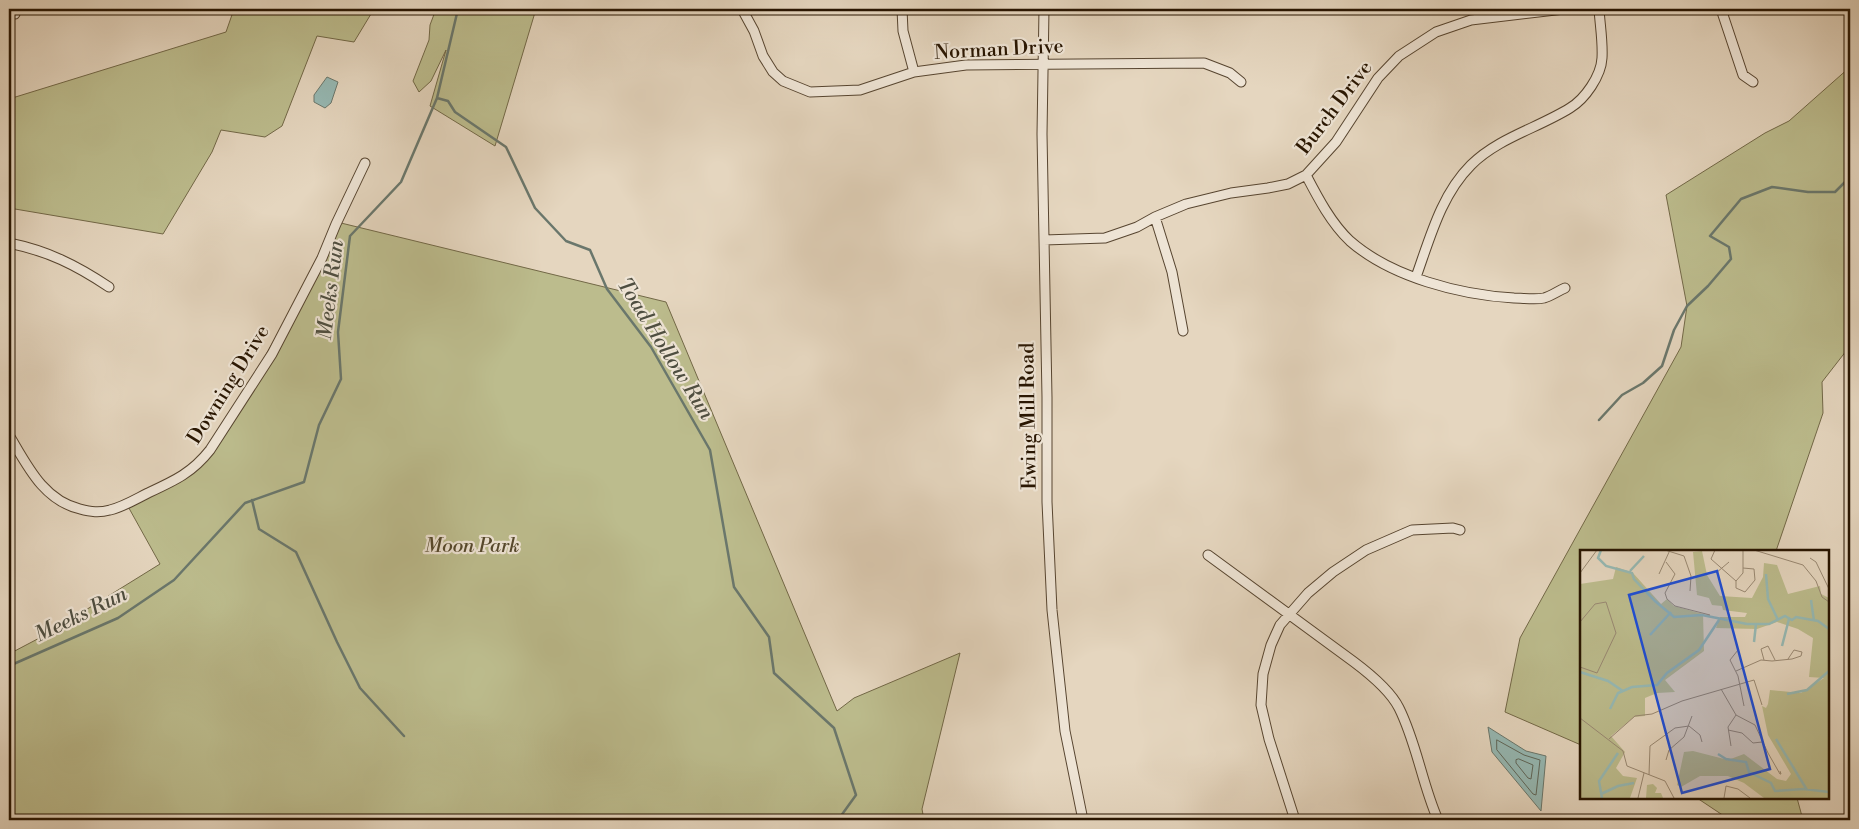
<svg xmlns="http://www.w3.org/2000/svg" width="1859" height="829" viewBox="0 0 1859 829" font-family="'Libre Bodoni',serif">
<style>
.green{fill:#bcbc8d;stroke:#726847}
.water{fill:#96b9b4;stroke:#6a776c}
.lines{fill:none;stroke-linecap:round;stroke-linejoin:round}
.shore{stroke:#5f675a;stroke-width:1}
.stream{stroke:#6a776c;stroke-width:2.5}
.minor-casing{stroke:#574530;stroke-width:11}
.minor{stroke:#eee4d5;stroke-width:9}
.labels{text-anchor:middle;dominant-baseline:central;stroke-width:4.5;stroke-linejoin:round;paint-order:stroke}
.street-label{font-size:20px;fill:#281501;stroke:#eee4d5}
.park-label{font-size:20px;font-style:italic;fill:#54472b;stroke:#eee4d5}
.water-label{font-size:21px;font-style:italic;fill:#4e4e40;stroke:#eee4d5}
.inset-river{fill:none;stroke:#96b9b4;stroke-width:2.5}
.inset-road{fill:none;stroke:#998973;stroke-width:1}
.view{fill:#1d4ed8;fill-opacity:0.15;stroke:#1d4ed8;stroke-width:2.5}
.inset-edge{fill:none;stroke:#281501;stroke-width:2.5}
</style>
<rect width="100%" height="100%" fill="#e5d6bf"/>
<filter id="stains"><feTurbulence type="fractalNoise" baseFrequency=".004" numOctaves="4"/><feColorMatrix values="0 0 0 0 .2 0 0 0 0 .09 0 0 0 0 .02 0 0 0 .5 -.17"/></filter>
<radialGradient id="worn" r=".72"><stop offset=".6" stop-color="#630" stop-opacity="0"/><stop offset="1" stop-color="#630" stop-opacity=".3"/></radialGradient>
<path class="green" d="M234,9H374L354,42L317,36L282,126L265,137L221,130L212,152L163,234L9,208V99L226,32Z
M436,9H536L495,146L430,106L446,50L431,81L419,92L413,81L429,40L430,25Z
M1850,67V346L1822,382L1823,413L1776,551L1582,552L1581,745L1505,712L1520,638L1681,347L1687,306L1666,195L1765,133L1789,121Z
M341,223L666,302L837,711L854,698L960,653L922,809L924,820H9V654L47,634L160,564L125,501L207,458Z
M1697,798H1797L1803,820H1730Z"/>
<path class="water" d="M327,77L338,82L331,103L325,108L314,102V95Z
M1488,727L1526,751L1546,756L1541,811L1492,752Z"/>
<g class="lines">
<path class="shore" d="M1497,740L1524,755L1540,760L1536,795L1533,794L1497,750Z
M1519,759L1533,765L1531,779L1528,778L1516,763V760Z"/>
<path class="stream" d="M437,98L448,101L455,112L506,147L535,208L566,241L590,250L607,289L651,347L710,450L734,587L769,637L774,673L834,728L856,795L838,820
M1599,420L1622,395L1643,383L1662,366L1674,330L1687,306L1708,286L1731,259L1729,247L1710,236L1741,199L1772,187L1808,192H1835L1850,177
M252,500L259,529L296,552L337,642L360,688L404,736
M9,666L118,618L174,580L245,503L304,482L319,425L341,379L338,332L350,236L401,182L437,98L458,9"/>
<defs>
<path id="minor" d="M15,9V14
M742,9L754,31L763,56L773,72L783,81L810,92L860,90L914,72L966,65L1204,63L1230,73L1241,82
M902,9L903,31L914,72
M1044,9L1042,134L1047,397V502L1052,610L1065,731L1083,820
M1721,9L1743,75L1753,82
M1306,175C1318,198 1331,223 1350,241C1391,277 1460,295 1514,298C1523,298 1535,300 1544,298C1551,296 1558,291 1565,288
M1155,217L1172,272L1183,331
M1044,240L1105,238L1137,227L1155,217L1186,204L1231,193L1268,188L1288,184L1306,175L1336,142L1378,78L1399,56L1436,32L1471,20L1564,9
M9,243C48,251 76,265 109,287
M1416,277C1430,238 1441,195 1471,165C1498,138 1538,128 1570,108C1585,99 1601,76 1602,58C1603,42 1600,25 1599,9
M9,435C27,465 43,500 80,509C91,512 99,513 110,510C123,507 136,499 148,493C174,481 192,473 210,450L272,354L322,258L336,224L365,163
M1208,555L1354,662C1370,674 1390,690 1399,708C1417,744 1422,784 1438,820
M1295,820L1269,739L1261,705L1263,674L1271,645L1280,625L1308,593L1333,572L1366,550L1412,530L1453,528L1460,530"/>
</defs>
<use href="#minor" class="minor-casing"/>
<use href="#minor" class="minor"/>
</g>
<g class="labels">
<g class="street-label">
<text transform="translate(999 50) rotate(-3)">Norman Drive</text>
<text transform="translate(1335 108) rotate(-53)">Burch Drive</text>
<text transform="translate(229 385) rotate(-58)">Downing Drive</text>
<text transform="translate(1029 416) rotate(-91)">Ewing Mill Road</text>
</g>
<g class="park-label">
<text x="472" y="546">Moon Park</text>
</g>
<g class="water-label">
<text transform="translate(331 290) rotate(-83)">Meeks Run</text>
<text transform="translate(665 349) rotate(58)">Toad Hollow Run</text>
<text transform="translate(81 615) rotate(-26)">Meeks Run</text>
</g>
</g>
<g transform="translate(1580 550)">
<rect width="249" height="249" fill="#e5d6bf"/>
<path d="M122,1L127,25L140,46L172,48L183,27L184,13L197,15L208,44L240,36L241,44L249,48V248H184L164,233L148,226H120L101,237L97,235L104,202L113,201L148,210L164,204L197,229L206,231L211,224L188,185L182,156L186,158L188,154L190,140L221,143L244,128L229,127L233,88L218,79L197,72L177,79L136,78L140,67H165L167,63L143,60L142,56L132,55L129,48L117,45L113,2ZM36,17L53,23L81,54L87,49L94,56L123,64L124,101L85,130L95,142L77,143L65,148V166L54,167L31,186L45,202L36,218L43,226L57,228L50,248H0V34L33,29ZM73,234L77,238L75,243H81L83,248H66L67,235Z" fill="#bcbc8d"/>
<path class="inset-river" d="M21,0L18,8L26,16L52,23L54,29L75,51L94,67L122,65L167,74H189L205,66L212,70L216,67L238,71L249,79M50,21L64,6M186,24L188,49L198,70M231,50L234,71M70,85L91,62M174,92L176,74M202,96L209,69M0,122L28,131L43,141L52,137L77,135L87,123L119,100L139,70M207,144L227,140L249,121M30,159L38,143L43,141M196,189L227,240M138,204L146,209L166,212L169,222L191,233L195,241L224,239L249,242M21,244L38,236L54,233M22,248L19,231L38,203"/>
<path class="inset-road" d="M85,0L104,6L111,26L110,41M135,0L131,9L156,31M174,0L223,15L236,31L242,47L249,52M230,8L236,12L249,39M86,12L95,24L85,43L87,49L95,56L130,65M0,23L17,0M136,23L149,12M79,24L90,0M156,31V38L165,42L175,30L174,19L163,18M156,31L163,23V0M0,72L15,54L26,52L36,83L17,123L0,117M158,100L150,110L158,126L164,156M184,110L181,99L188,96L195,110M156,121L181,110L192,111L212,109L221,106L222,102L214,100L208,109M141,139L156,165L175,175L188,203L200,224H201L200,221M0,168L43,201L47,216L85,231L94,248M148,180L162,183L173,193L182,192M29,189L55,166L72,164L102,151L174,130L182,155M151,196L148,177L156,165M86,210L89,200L104,187L112,166M69,225L70,196L95,178L109,176L120,185L122,192M58,248L64,223M144,248L146,236L158,239L170,248"/>
<path class="view" d="M137,21L190,219L102,243L49,45Z"/>
<rect width="249" height="249" class="inset-edge"/>
</g>
<rect width="1859" height="829" fill="none" stroke="#e5d6bf" stroke-width="30"/>
<rect x="10" y="10" width="1839" height="809" fill="none" stroke="#281501" stroke-width="2.5"/>
<rect x="15" y="15" width="1829" height="799" fill="none" stroke="#281501"/>
<rect width="100%" height="100%" filter="url(#stains)"/>
<rect width="100%" height="100%" fill="url(#worn)"/>
</svg>
